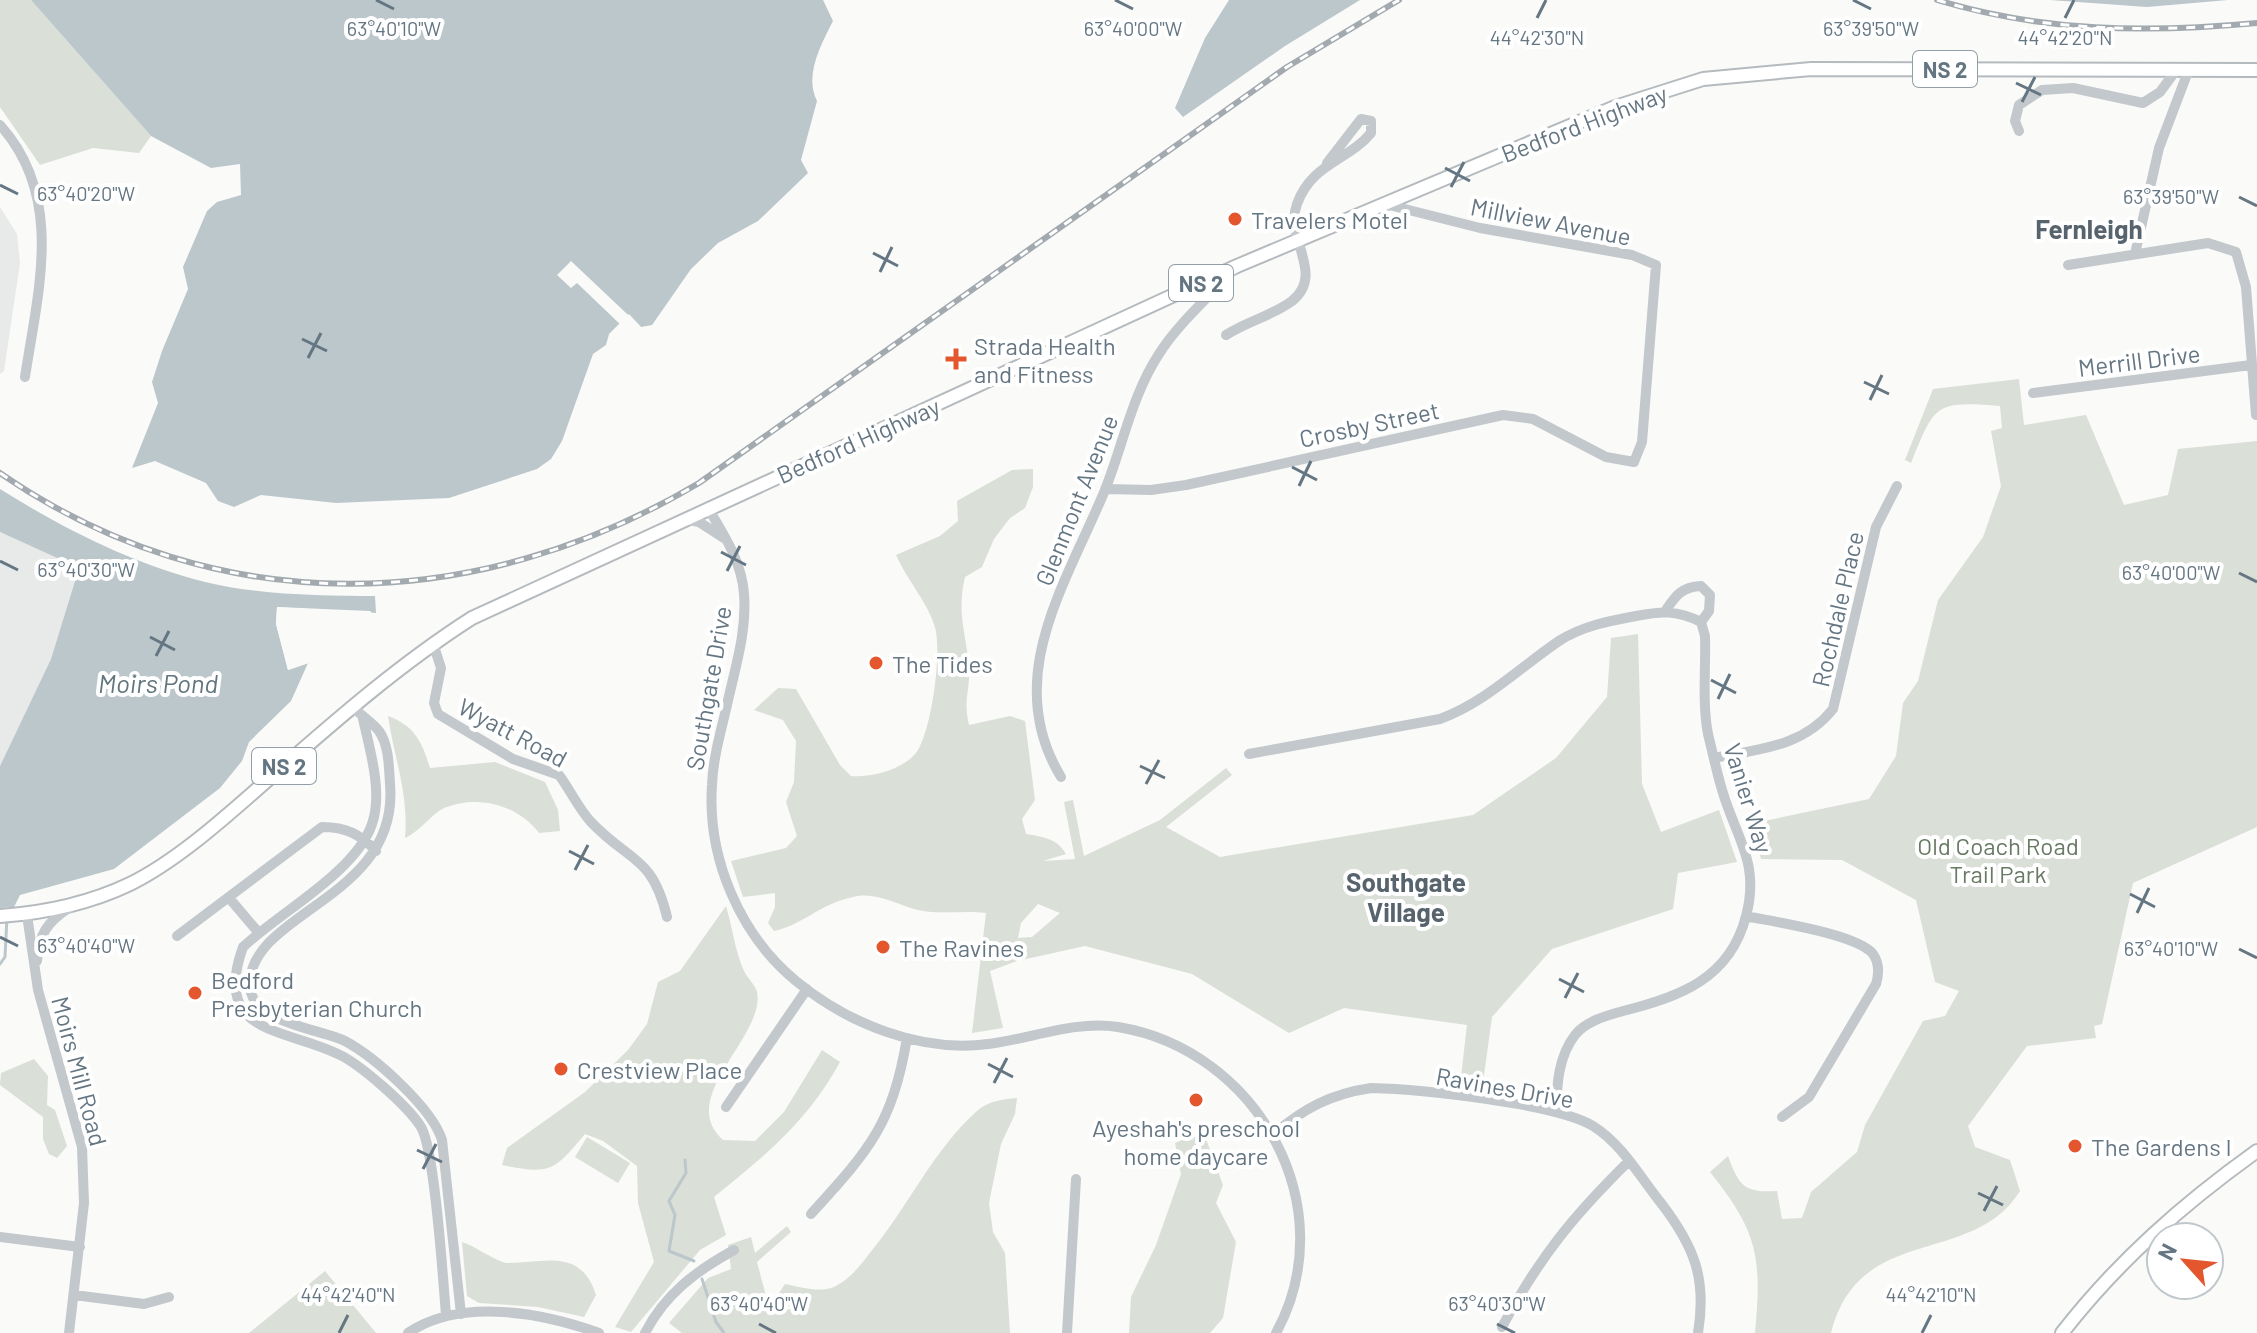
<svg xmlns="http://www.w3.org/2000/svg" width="2257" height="1333" viewBox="0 0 2257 1333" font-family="Barlow,sans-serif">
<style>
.built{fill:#e8e9e9}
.green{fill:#dadfd7;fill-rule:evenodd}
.water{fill:#bbc7cb}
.pier{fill:#fafaf8}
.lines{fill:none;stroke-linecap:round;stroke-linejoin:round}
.stream{stroke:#bbc7cb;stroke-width:3}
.major-casing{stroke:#b5babe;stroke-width:16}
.minor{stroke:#c3c8cc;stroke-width:10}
.major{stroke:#fff;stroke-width:12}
.rail-casing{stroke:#a2aab0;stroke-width:6}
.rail{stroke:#fff;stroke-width:3;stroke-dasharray:9;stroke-linecap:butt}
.ticks{fill:none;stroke:#657683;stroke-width:3}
.poi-dot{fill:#e4572e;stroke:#fff;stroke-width:3}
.labels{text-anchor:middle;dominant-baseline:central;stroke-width:8;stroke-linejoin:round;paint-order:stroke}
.shield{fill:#fff;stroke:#939fa8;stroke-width:2}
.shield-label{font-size:22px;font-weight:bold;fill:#657683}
.street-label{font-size:24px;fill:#657683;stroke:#fff}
.poi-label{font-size:24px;fill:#657683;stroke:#fff;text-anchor:start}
.park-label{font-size:24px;fill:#687a64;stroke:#fff}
.neighbourhood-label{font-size:26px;font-weight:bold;fill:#57646e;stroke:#fff}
.water-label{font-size:26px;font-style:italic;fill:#60757c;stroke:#fff}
.ticks-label{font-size:20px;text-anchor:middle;fill:#657683;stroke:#fff;stroke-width:8;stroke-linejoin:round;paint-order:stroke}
</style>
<rect width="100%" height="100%" fill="#fafaf8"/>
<path class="built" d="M0,207L17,234L20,263L4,371L0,374Z
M0,532L66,562L74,570L75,581L51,659L0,766Z"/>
<path class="green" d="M0,0H31L151,136L139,153L93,148L40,165L0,107Z
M2019,379L2024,425L2086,415L2124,505L2168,495L2178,449L2257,441V827L2133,883L2102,1024L2094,1026L2096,1038L2027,1046L1968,1126L1975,1147L2010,1160L2020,1191C1972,1268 1859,1222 1831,1333H1755C1762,1257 1758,1232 1710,1172L1728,1156C1739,1186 1744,1193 1777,1191L1782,1219L1802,1218L1811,1192L1857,1152L1865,1125L1923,1021L1945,1016L1959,991L1935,982L1916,900L1842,860L1761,859L1750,824L1869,799L1896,756L1903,703L1918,681L1938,600L1983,537L2001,486L1991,431L2002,428L2000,406C1935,401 1935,404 1911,463L1905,460L1933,389Z
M1033,469V487L1025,508L1010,518L994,539L982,567L965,577C956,615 967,634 969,670C970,691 963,700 969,725L1010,716L1025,721L1035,800L1022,819L1026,834C1043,837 1057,838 1066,854L1043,861L1075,859L1064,802L1073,800L1084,856L1160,820L1226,768L1232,775L1166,827L1220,857L1473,815L1556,758L1607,697L1611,638L1638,634L1642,784L1661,832L1719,810L1737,862L1678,873L1673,909L1552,949L1492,1017L1481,1097L1459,1094L1467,1025L1344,1008L1289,1033L1192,974L1085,946L1017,961L990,971L1003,1028L972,1033L986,913C963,910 942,915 918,910C897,905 876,891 853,897C819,904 803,925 774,931L768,923L775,907V893L743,897L731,861L786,848L797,836L786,802L794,782L796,741L783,720L754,710L778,688L796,689L840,765L851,776C871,778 906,769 918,750C932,726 942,653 935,627C927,601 907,580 896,555L940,536L958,521L957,501L1012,470ZM1038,904L1060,913L1032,937L1018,938L1021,923Z
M388,716C415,726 422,742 430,768L495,762L545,782L558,810L560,831L539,833C518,805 478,794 444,808C430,815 421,831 405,838C409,795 394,757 388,716Z
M726,906C732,926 735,951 744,971C747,978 755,984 757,992C766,1036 675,1098 723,1140L755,1141L784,1112L822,1050L840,1062C807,1122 766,1155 714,1197L726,1235L700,1250L631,1332L615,1327L654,1262L638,1203L637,1166L603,1141L585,1134C554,1171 551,1175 502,1165L507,1148L585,1092L628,1050L647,1024L658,982L680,971Z
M34,1059L48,1076L47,1105L55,1110L67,1146L57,1158L49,1154L43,1139V1117L0,1085L1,1073Z
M1017,1098L1015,1114L1001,1144L989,1203L993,1232L1005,1253L1010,1333H682L669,1323L708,1278L731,1269L728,1245L751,1237L755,1253L787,1226L791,1232L757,1262L770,1311L791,1309L779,1293L785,1284C800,1287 819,1293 834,1287C851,1279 862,1263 873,1249C908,1206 935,1148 977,1111C988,1101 1003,1099 1017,1098Z
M1192,1136L1206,1139L1223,1185L1216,1203L1236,1242L1223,1318L1210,1333H1129L1131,1297L1156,1245L1181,1174L1175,1143Z
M587,1137L630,1163L618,1183L575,1157Z
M462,1242C475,1246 497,1262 507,1263C543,1263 581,1247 596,1295L584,1317L538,1307L479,1303L467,1296Z
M325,1271L376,1333H249Z"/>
<path class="water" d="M31,0H823L833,21C821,45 804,75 817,101L801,160L808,173L758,221L718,243L691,269L652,325L641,327L629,314L609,334L606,345L593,354L562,441L551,459L537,469L449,498L336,503L261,495L234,507L218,501L206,483L155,461L132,468L158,403L152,382L162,351L188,289L183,267L207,211L217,202L241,195L240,164L211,168L151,136Z
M1229,0H1360L1285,46L1183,117L1175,108L1205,38Z
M2050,0H2228L2147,7Z
M0,489C62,528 133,564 205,582C260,595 319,596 375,596L376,613L277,607L276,624L288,670L308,663L291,701L249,742L242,761L220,788L114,869L20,895L14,907L0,908V766L51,659L75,581L74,570L66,562L0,532Z"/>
<path class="pier" d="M571,261L644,330L629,320L623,327L577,283L571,288L557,275Z
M277,607L370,611L376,617L280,611L290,666L307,659L312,662L288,670L276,624Z"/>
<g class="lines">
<path class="stream" d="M0,964L5,957L7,917
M685,1160L686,1173L669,1201L675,1215L669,1251L694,1261
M702,1279L716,1322L724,1333"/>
<defs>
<path id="major" d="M0,916C44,913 90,903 130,884C179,860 230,813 271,777C335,721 400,664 472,618L1237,266L1615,107L1703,79L1811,69L2257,70
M2062,1333C2118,1261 2183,1204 2257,1151"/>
</defs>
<use href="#major" class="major-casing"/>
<path class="minor" d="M0,125C65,197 38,291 25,377
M2019,131L2015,121L2019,105L2042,90L2073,88L2143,103L2160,92L2177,69
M2135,254L2159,148L2189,69
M2068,265L2208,243L2236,252L2246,287L2256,415
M1226,335C1247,321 1272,316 1292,301C1326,274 1284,238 1297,204C1312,163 1348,161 1371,133V121L1361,119L1327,163
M2033,393L2251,365
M1105,489L1151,490L1186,485L1503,415L1533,419L1606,457L1634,462L1642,442L1656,265L1632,255L1480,228L1385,204
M708,508C724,535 742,562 744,594C747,632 735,668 727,705C721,731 713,758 712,785C707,858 740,935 796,981C847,1023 920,1053 988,1044C1030,1039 1075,1020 1118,1027C1258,1050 1345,1207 1276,1333
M685,519L699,522L724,538
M1666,610C1676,595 1682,587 1701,586L1710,595L1709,611L1701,622
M433,643L441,668L434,703L438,714L513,759L559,775C571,791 578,808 591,822C630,863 652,855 667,917
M352,706C360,715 372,722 379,731C389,745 389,768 390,784C400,900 246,912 250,987C252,1023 321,1029 345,1041C375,1057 432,1108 442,1140L461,1314
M363,719C370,750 383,793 372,824C356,872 280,912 243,947C211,1035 285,1028 338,1054C360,1064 408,1106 421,1127C435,1150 443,1280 446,1315
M1249,754L1440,719C1486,702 1519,668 1559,641C1582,626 1609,621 1636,616C1662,611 1677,610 1701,622L1705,636C1706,668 1702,703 1708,734C1713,754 1717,774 1723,793C1737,839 1760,864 1746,916C1730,979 1679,997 1623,1011C1606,1016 1586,1021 1575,1035C1558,1057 1557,1085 1556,1111
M1714,758C1759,749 1803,747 1833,709L1876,527L1897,486
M1061,777C1001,678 1066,584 1105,490C1123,445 1132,395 1159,354C1179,322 1211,296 1236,267
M230,899L258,932
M27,915L38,990L82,1147L84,1203L69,1333
M1746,916C1774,922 1857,934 1873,954C1880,964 1879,974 1876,984L1809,1097L1782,1117
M177,936L322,827C346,827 360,834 376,851
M37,961C39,934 47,922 70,907
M726,1107L807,989
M1274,1134C1304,1108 1331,1094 1371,1088C1418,1089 1555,1103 1593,1126C1622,1144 1640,1177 1661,1203C1694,1246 1707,1278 1698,1333
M811,1214C869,1150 892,1126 907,1038
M0,1237L80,1247
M74,1295L144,1304L169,1297
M1502,1327C1539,1258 1573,1216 1629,1161
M408,1333C461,1297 543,1313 599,1333
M645,1333C665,1294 696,1271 734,1250
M1067,1333L1076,1179"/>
<use href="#major" class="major"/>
<defs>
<path id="rail" d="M1937,0C2043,32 2147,33 2257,23
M0,473C217,623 477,615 699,483L1287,67L1399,0"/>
</defs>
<use href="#rail" class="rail-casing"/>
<use href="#rail" class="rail"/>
</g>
<path class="ticks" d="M376,0L394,9M1115,0L1133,9M1853,0L1871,9M1537,18L1546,0M2065,18L2074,0M2016,83L2041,95M2022,102L2035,77M1445,168L1470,181M0,185L18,194M1451,187L1464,162M2239,197L2257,206M873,253L898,266M880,272L892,247M302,339L327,351M308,358L321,333M1864,382L1889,394M1870,400L1882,375M1292,467L1317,480M1299,486L1311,461M721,552L746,565M0,561L18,570M727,571L740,546M2239,573L2257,582M150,637L175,650M156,656L169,631M1711,680L1736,693M1718,699L1730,674M1140,766L1165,778M1146,784L1159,760M569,851L594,864M575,870L588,845M2130,894L2155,907M2137,913L2149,888M0,937L18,946M2239,949L2257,958M1559,979L1584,992M1565,998L1578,973M988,1064L1013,1077M994,1083L1007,1058M417,1150L442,1162M423,1169L436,1144M1978,1193L2003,1205M1984,1211L1997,1186M759,1324L776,1333M1497,1324L1515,1333M339,1333L348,1315M1922,1333L1931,1315"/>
<g class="poi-dot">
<circle cx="1235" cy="219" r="8"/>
<path d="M952 347h8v8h8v8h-8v8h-8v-8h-8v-8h8z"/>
<circle cx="876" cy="663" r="8"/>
<circle cx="883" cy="947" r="8"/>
<circle cx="195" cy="993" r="8"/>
<circle cx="561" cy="1069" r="8"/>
<circle cx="1196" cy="1100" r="8"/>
<circle cx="2075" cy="1146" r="8"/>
</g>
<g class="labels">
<g class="shield">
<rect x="1913" y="51" width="64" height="36" rx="6"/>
<rect x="1169" y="265" width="64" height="36" rx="6"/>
<rect x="252" y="748" width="64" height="36" rx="6"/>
</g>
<g class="shield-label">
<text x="1945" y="69">NS 2</text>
<text x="1201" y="283">NS 2</text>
<text x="284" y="766">NS 2</text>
</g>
<g class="street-label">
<text transform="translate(1584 123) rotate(-21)">Bedford Highway</text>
<text transform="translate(1551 221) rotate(11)">Millview Avenue</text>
<text transform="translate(2139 360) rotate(-7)">Merrill Drive</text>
<text transform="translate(1369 424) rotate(-12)">Crosby Street</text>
<text transform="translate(858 440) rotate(-24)">Bedford Highway</text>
<text transform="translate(1076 500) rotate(-68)">Glenmont Avenue</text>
<text transform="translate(1837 609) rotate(-77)">Rochdale Place</text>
<text transform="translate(708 688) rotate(-80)">Southgate Drive</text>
<text transform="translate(513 732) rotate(28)">Wyatt Road</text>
<text transform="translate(1749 798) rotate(73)">Vanier Way</text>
<text transform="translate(80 1071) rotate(75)">Moirs Mill Road</text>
<text transform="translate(1505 1087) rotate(10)">Ravines Drive</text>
</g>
<g class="poi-label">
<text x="1251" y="219">Travelers Motel</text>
<text x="974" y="345">Strada Health<tspan x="974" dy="28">and Fitness</tspan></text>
<text x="892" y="663">The Tides</text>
<text x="899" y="947">The Ravines</text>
<text x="211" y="979">Bedford<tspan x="211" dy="28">Presbyterian Church</tspan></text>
<text x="577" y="1069">Crestview Place</text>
<text x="1196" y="1127" text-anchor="middle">Ayeshah's preschool<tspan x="1196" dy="28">home daycare</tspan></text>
<text x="2091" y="1146">The Gardens I</text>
</g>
<g class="park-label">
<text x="1998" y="845">Old Coach Road<tspan x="1998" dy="28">Trail Park</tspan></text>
</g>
<g class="neighbourhood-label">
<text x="2089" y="228">Fernleigh</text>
<text x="1406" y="881">Southgate<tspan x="1406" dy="30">Village</tspan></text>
</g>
<g class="water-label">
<text x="158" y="682">Moirs Pond</text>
</g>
</g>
<g class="ticks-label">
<text x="394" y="36">63°40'10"W</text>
<text x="1871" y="36">63°39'50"W</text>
<text x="1133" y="36">63°40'00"W</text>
<text x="1537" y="45">44°42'30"N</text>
<text x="2065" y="45">44°42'20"N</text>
<text x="86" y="201">63°40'20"W</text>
<text x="2171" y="204">63°39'50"W</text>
<text x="86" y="577">63°40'30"W</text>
<text x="2171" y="580">63°40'00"W</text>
<text x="86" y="953">63°40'40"W</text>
<text x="2171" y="956">63°40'10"W</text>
<text x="348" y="1302">44°42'40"N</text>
<text x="1931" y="1302">44°42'10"N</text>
<text x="759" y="1311">63°40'40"W</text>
<text x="1497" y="1311">63°40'30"W</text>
</g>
<g transform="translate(2185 1261) rotate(297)"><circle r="38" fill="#ffffff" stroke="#c1c8cd" stroke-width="2"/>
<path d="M0-6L14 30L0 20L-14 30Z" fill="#e4572e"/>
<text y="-12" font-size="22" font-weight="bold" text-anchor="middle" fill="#657683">N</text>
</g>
</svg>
